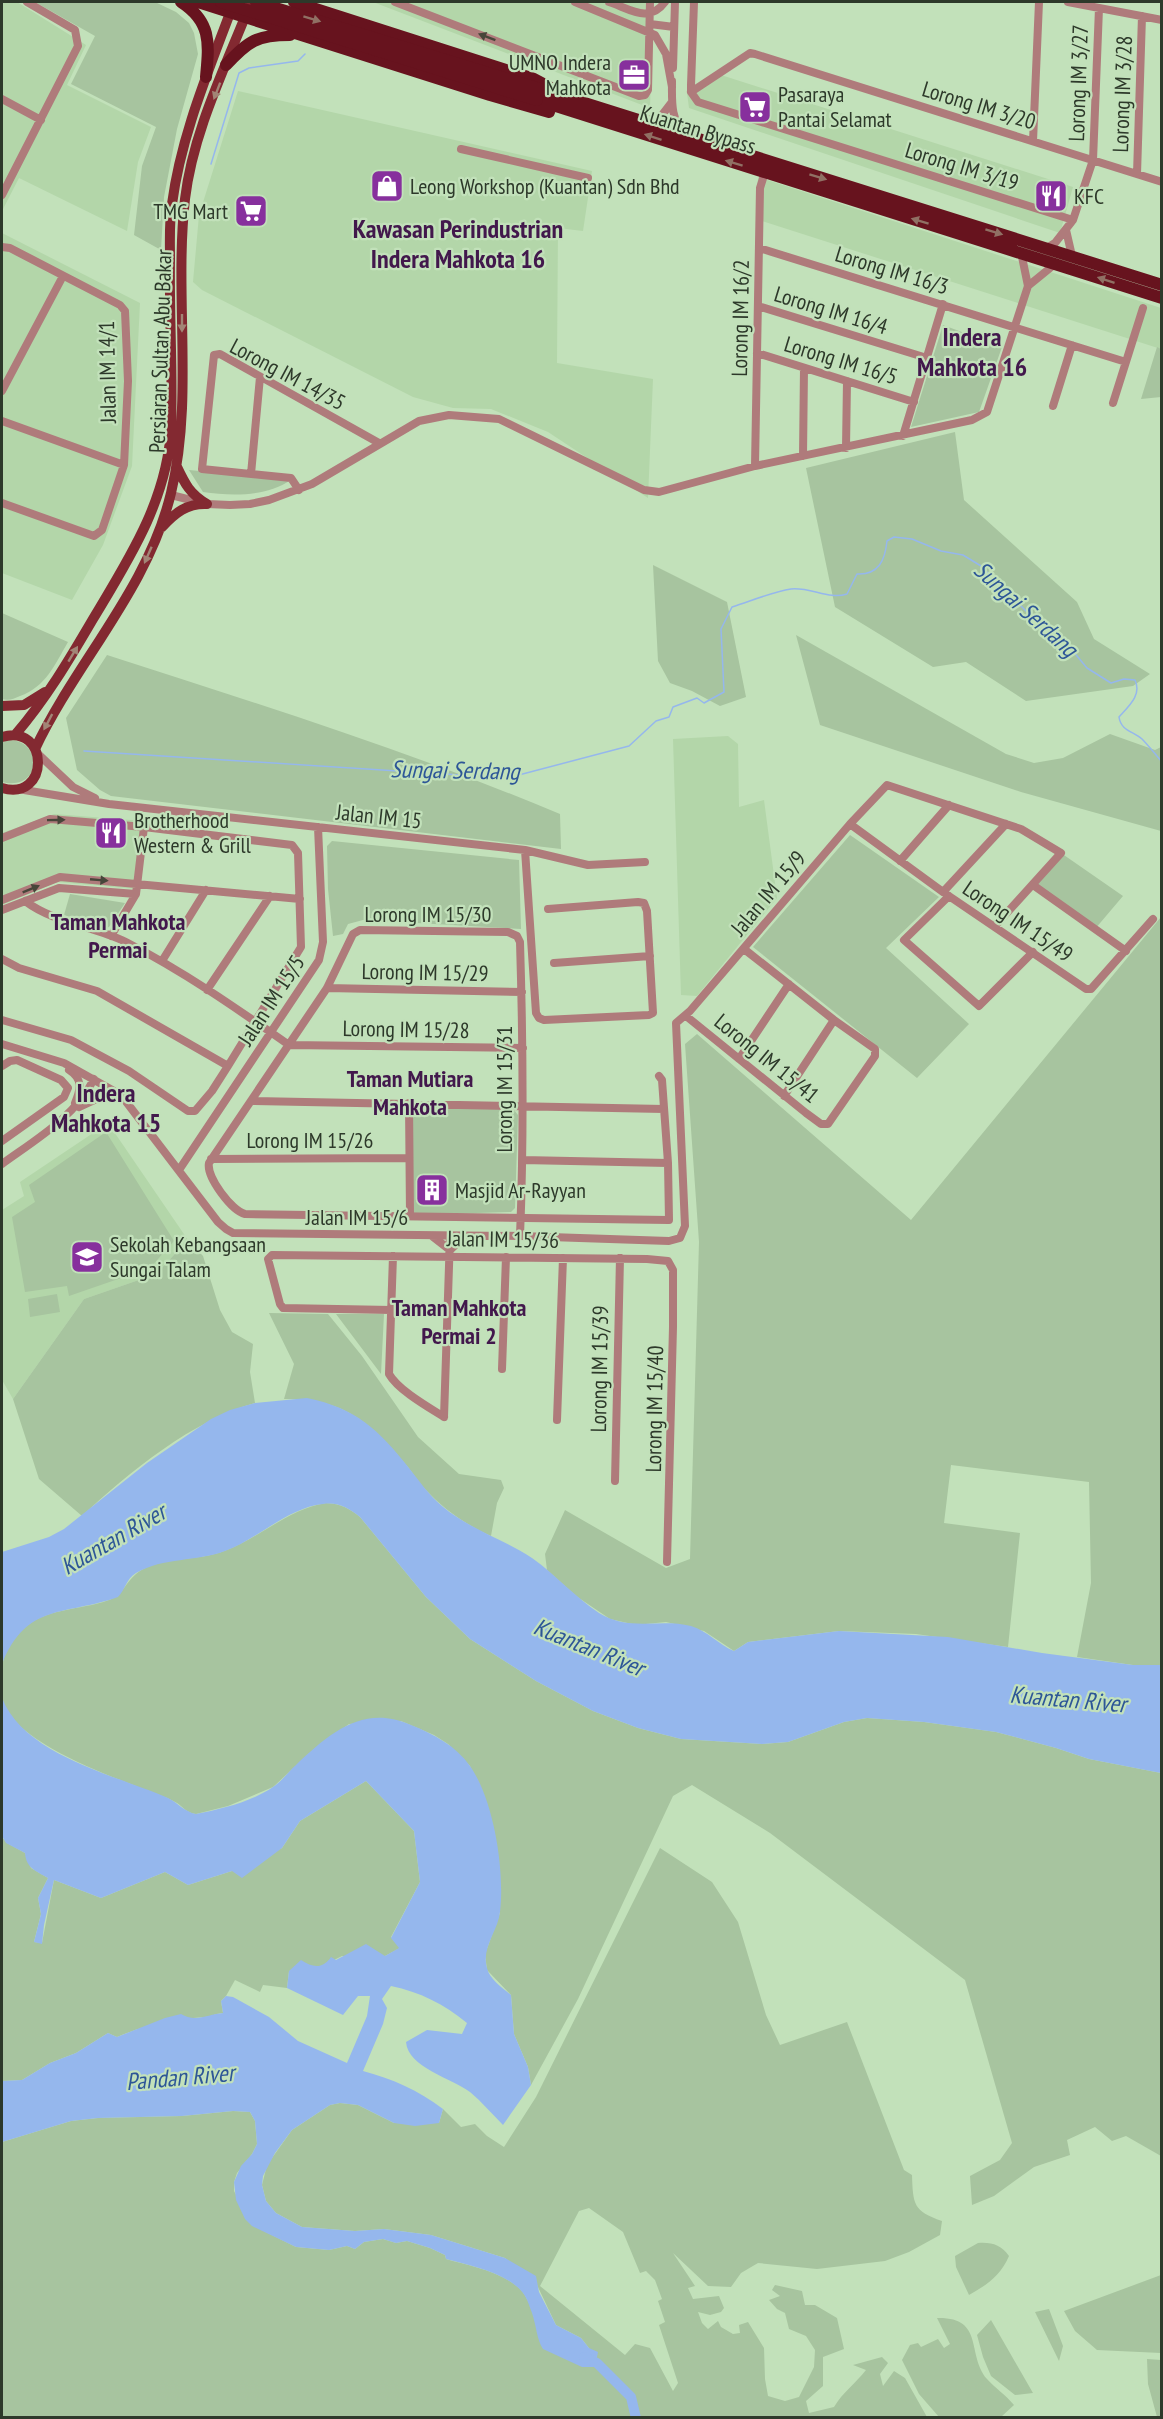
<svg xmlns="http://www.w3.org/2000/svg" width="1163" height="2419" viewBox="0 0 1163 2419" font-family="'PT Sans Narrow',sans-serif">
<style>
.built{fill:#b3d6a9}
.green{fill:#a7c49f;fill-rule:evenodd}
.water{fill:#95b7ed}
.lines{fill:none;stroke-linecap:round;stroke-linejoin:round}
.stream{stroke:#95b7ed;stroke-width:1.5}
.river{stroke:#95b7ed;stroke-width:10}
.minor{stroke:#af7b7b;stroke-width:8}
.major{stroke:#832931;stroke-width:10}
.highway{stroke:#67131e;stroke-width:12}
.highway-bridge{stroke:#67131e;stroke-width:12}
.oneway{fill:#907064}
.oneway2{fill:#47463a}
.oneway3{fill:#a28576}
.labels{text-anchor:middle;dominant-baseline:central;stroke-width:4.5;stroke-linejoin:round;paint-order:stroke}
.poi-label{font-size:22px;fill:#2d392a;stroke:#c2e1ba;text-anchor:start}
.street-label{font-size:22px;fill:#2d392a;stroke:#c2e1ba}
.water-label{font-size:24px;font-style:italic;fill:#2d5697;stroke:#c2e1ba}
.neighbourhood-label{font-size:24px;font-weight:bold;fill:#42184c;stroke:#c2e1ba}
.quarter-label{font-size:26px;font-weight:bold;fill:#42184c;stroke:#c2e1ba}
</style>
<rect width="100%" height="100%" fill="#c2e1ba"/>
<path class="built" d="M2,2H17L86,45L67,85L151,127L138,162L127,231L19,178L2,211Z
M373,2H653L650,108Z
M721,75L1073,187L1060,233L689,108L687,93Z
M238,91L592,171L583,231L558,228L557,363L653,379L648,498L548,432L491,409L453,408L413,397L202,290L193,282L199,215Z
M758,177L1161,308V349L756,219Z
M2,233L140,303L132,466L103,545L72,600L2,573Z
M728,736L738,744L739,807L764,800L777,898L697,996L681,995L673,739Z
M54,814L144,821L136,889L57,882L2,905V833Z
M108,1123L188,1240L156,1274L84,1299L13,1399L2,1380V1210L24,1196L20,1182Z"/>
<path class="green" d="M35,2H155L176,12L189,23L194,33L198,54L177,129L164,197L161,250L134,235L142,166L156,127L71,84L95,36Z
M943,325L1002,347L979,412L911,427Z
M1157,347L1161,349V397L1141,399Z
M955,432L964,500L1077,602L1094,639L1150,674L1133,686L1026,701L966,662L933,667L835,607L806,468Z
M189,470L291,480C265,497 232,496 203,492Z
M653,565L727,602L746,697L720,706L692,691L670,683L658,661Z
M2,613L68,642C55,664 46,687 20,696C13,699 9,701 2,699Z
M796,635L1006,754L1034,763L1063,758L1110,734L1155,750L1161,747V831L1021,792L820,725Z
M107,655C259,704 412,752 560,814L561,849L111,796L100,790L77,770L66,718Z
M9,740C45,741 41,792 2,782V742Z
M850,835L939,897L886,948L969,1024L917,1078L753,947Z
M332,841L519,860L521,929L363,920L348,924L343,934L333,936L328,889L327,846Z
M1061,853L1123,896L1095,929L1033,885Z
M70,894L125,903L109,927L103,929L64,915Z
M1161,917V1665H1133L1077,1657L1091,1583L1089,1482L951,1465L944,1523L1020,1533L1008,1647L916,1634L839,1631L748,1642L734,1651L704,1631L666,1622L636,1625L610,1619L576,1596L547,1570L545,1554L565,1510L666,1568L690,1559L699,1242L685,1044L697,1034L911,1220Z
M409,1103L514,1110L518,1115L515,1208L511,1212L410,1215Z
M106,1132L174,1241L150,1268L69,1296L67,1286L25,1292L12,1217L35,1202L29,1185Z
M188,1240L203,1256L220,1310L232,1332L253,1344L250,1372L255,1403C193,1420 129,1472 82,1516L39,1479L13,1399L84,1299L156,1274Z
M57,1294L60,1312L30,1317L28,1299Z
M269,1313L328,1314L362,1356L418,1437L459,1474L501,1480L504,1488L497,1503L491,1536C466,1525 443,1509 424,1488C418,1482 413,1473 407,1466C371,1423 343,1397 284,1399L294,1364Z
M336,1314H384L381,1374Z
M326,1503C341,1504 349,1508 360,1517L426,1597L470,1639L536,1681L593,1711L638,1728L681,1739L762,1744L788,1742L844,1722L867,1718L924,1722L996,1732L1056,1748L1089,1759L1161,1773V2156L1126,2136L1112,2141L1095,2127L1067,2140L1070,2155L1034,2167L994,2196L972,2205L970,2176L1000,2160L1012,2143L965,1980L770,1833L692,1785L673,1796L578,1999L531,2085L528,2067L514,2034L511,1995L487,1970L485,1954L500,1913L498,1856L489,1811L470,1766L448,1744L434,1735L401,1721L349,1724L312,1751L273,1787L228,1806L196,1814C187,1813 183,1807 177,1803C170,1799 163,1796 156,1794C114,1777 26,1748 5,1707C0,1697 2,1686 2,1675C1,1660 8,1642 20,1631C45,1607 79,1611 109,1600C126,1594 125,1578 145,1568C169,1556 199,1561 224,1551C260,1538 288,1509 326,1503Z
M366,1781L414,1831L420,1882L391,1937L400,1948L385,1956H342L320,1967L310,1966L289,1971L287,1988L263,1985L260,1992L235,1980L226,1996L221,2001L223,2013C216,2013 211,2017 205,2017C169,2020 151,2023 117,2037L108,2033L76,2053L50,2063L22,2080L2,2081V1837L7,1843L25,1853L31,1868L48,1878L38,1898L41,1914L34,1942L42,1943L54,1880L101,1898L165,1872L188,1885L232,1871L282,1848L300,1821Z
M660,1848L712,1882L738,1922L766,2015L780,2045L847,2022L904,2170L912,2175C913,2204 913,2211 942,2221L940,2235L909,2252L885,2261L817,2269L758,2263L741,2273L731,2287L708,2286L673,2253L695,2286L688,2288L693,2299L719,2296L724,2308L721,2312L710,2315L698,2312L702,2323L708,2329L718,2321L721,2327L733,2334L740,2333L739,2325L748,2322L764,2348L765,2379L768,2396L785,2401L799,2397L814,2367L815,2350L806,2336L789,2329L785,2313L777,2309L769,2300L780,2296L772,2290L775,2285L802,2291L805,2305H815L837,2318L844,2349L823,2357V2386L806,2401L809,2413L834,2407C843,2392 855,2384 866,2370L853,2365L882,2357L888,2363L880,2374L883,2386L894,2371L905,2378L927,2417H2V2142L71,2121L98,2118L182,2116L233,2111L250,2112L255,2121L257,2144L252,2154L237,2173L234,2182V2191L252,2225L296,2247L329,2250L347,2246L355,2249L364,2242L383,2239L396,2243L407,2241L430,2248L445,2255L446,2259C470,2266 500,2271 519,2288C530,2298 535,2320 539,2335L589,2348L581,2338L556,2325L537,2285L505,2258L431,2235L384,2229L355,2231L302,2227L276,2213L266,2201L262,2185L267,2165L292,2130L330,2105L340,2103L358,2105L394,2123H439L443,2109L461,2127L475,2124L487,2136L504,2147L536,2097ZM589,2208L623,2232L640,2273L646,2271L655,2280L662,2299L658,2301L665,2322L659,2325L678,2383L673,2391L650,2348L635,2344L625,2355L540,2286L579,2211Z
M978,2243C992,2242 1001,2245 1009,2256C1001,2275 987,2285 969,2295L956,2267L955,2256Z
M1161,2275V2353L1097,2350L1075,2331L1064,2311Z
M1049,2309L1063,2346L1059,2361L1035,2312Z
M937,2318C985,2317 966,2354 987,2379C995,2388 1006,2395 1014,2405L1001,2417H939L919,2394L902,2360L910,2345L918,2343L921,2347L938,2339L944,2348L950,2344Z
M991,2320L1033,2393L1015,2395L991,2376L983,2357L977,2335Z
M1147,2359L1161,2360V2417H1157L1148,2384Z"/>
<path class="water" d="M307,1398C356,1408 379,1430 409,1468C420,1482 429,1495 442,1506C469,1529 503,1539 532,1558C556,1575 575,1597 599,1613C629,1632 660,1618 691,1626C708,1631 719,1645 734,1651L748,1642L839,1631L948,1637L1042,1653L1133,1665H1161V1773L1089,1759L1056,1748L996,1732L924,1722L867,1718L844,1722L788,1742L762,1744L681,1739L638,1728L593,1711L536,1681L470,1639L426,1597L360,1517C348,1508 339,1502 323,1504C287,1508 258,1539 225,1551C196,1562 164,1557 136,1573C126,1579 125,1590 118,1597C65,1616 27,1602 2,1664V1552L49,1537L64,1529L147,1463L211,1419L230,1410L255,1403Z
M2,1698C25,1756 116,1775 168,1798C178,1803 185,1812 196,1814C221,1809 251,1802 273,1787C282,1781 288,1772 296,1765C330,1733 363,1704 411,1725C434,1734 456,1746 470,1766C494,1800 505,1871 500,1912C498,1931 481,1948 487,1968C489,1979 503,1988 511,1995L514,2034L528,2067L531,2085L503,2125C492,2114 482,2102 470,2092C452,2078 408,2068 406,2042L427,2030L462,2034L467,2023C444,2004 420,1992 391,1986L382,1999L387,2008L383,2024L363,2071C393,2079 418,2090 443,2109L439,2123L415,2126L394,2123L358,2105L340,2103L330,2105L292,2130L275,2153L263,2176L262,2185L266,2201L276,2213L302,2227L355,2231L384,2229L431,2235L505,2258L536,2276L539,2292L556,2325L581,2338L589,2348L598,2352L595,2367H582L543,2349C537,2341 536,2324 532,2313C530,2308 528,2301 525,2296C512,2274 469,2265 446,2259L445,2255L430,2248L407,2241L396,2243L383,2239L364,2242L355,2249L347,2246L329,2250L296,2247L252,2226L245,2219L236,2200L234,2182L241,2166L252,2154L257,2144L255,2121L250,2112L233,2111L182,2116L98,2118L71,2121L2,2142V2081L22,2080L50,2063L76,2053L108,2033L117,2037L165,2018L181,2014C195,2023 209,2014 223,2013L221,2001L226,1996L233,1997L269,2017L298,2041L347,2063L367,2016L370,1996H358L343,2015L287,1988L289,1971L301,1960C313,1968 323,1969 331,1957L336,1960L366,1944L385,1956L399,1948L391,1938L420,1882L414,1831L366,1781L300,1821L282,1848L242,1878L232,1871L188,1885L165,1872L101,1898L54,1880L44,1925L42,1944L34,1942L41,1914L38,1898L48,1878C36,1871 26,1868 25,1853L6,1843L2,1836Z"/>
<g class="lines">
<path class="stream" d="M211,164L239,73L249,68L298,61L305,54
M84,751L476,776H515L629,746L656,721L669,717L673,707L697,698L704,703L724,692L721,629L732,607C751,601 772,592 791,589C811,587 829,600 847,594L857,574C879,575 885,560 887,541L894,537L912,539L941,551L963,555L981,566L1042,627L1067,644L1087,668L1111,683L1124,679L1135,680C1142,695 1129,706 1119,717C1121,731 1133,731 1142,739C1149,746 1155,754 1162,762"/>
<path class="river" d="M584,2357L597,2363L631,2397L636,2418"/>
<path class="minor" d="M395,2L639,96L645,95L648,90L650,2
M575,2L655,35L666,54L672,87
M609,2C630,9 649,24 665,2
M694,2L691,85V92L698,102L1073,220
M1068,2L1162,20
M650,24L674,27
M673,68L675,2
M672,81C672,100 670,120 685,133
M691,92L750,53L755,54L1162,182
M2,99L41,120
M645,121L662,115L672,102
M1033,141L1039,2
M461,149L588,178
M1137,174L1142,16
M2,195L78,46L75,30L27,2
M1066,230L1072,256
M2,247L10,248L120,305L125,311L128,381L124,465L102,530L94,536L2,503
M759,248L1126,362
M1047,248L1055,243L1073,220L1093,160L1099,8
M1028,286L1055,264
M758,306L927,358
M757,353L914,402
M2,391L63,276
M1113,403L1143,308
M1053,406L1072,345
M2,421L124,465
M903,436L943,304
M846,448L847,381
M803,456L804,368
M755,466L760,188L765,172
M251,474L260,377
M299,490L291,478L202,469L214,355L220,354L379,443
M171,495L207,504L230,505L250,504L269,500L312,484L419,421L449,415L499,419L644,490L659,492L755,466L972,420L987,412L1028,286L1021,252
M37,753L73,787L95,798
M18,789L109,804L525,850L588,865L645,862
M850,824L943,892L1086,989H1091L1153,919
M2,838L50,819L144,827L292,845L298,853L301,947L228,1066L212,1091L195,1111H188L129,1071L71,1040L2,1020
M525,850L536,1013L539,1018L544,1020L649,1015L653,1013L647,911L644,903L638,902L548,909
M900,861L949,805
M1033,885L1126,951
M943,892L1006,824
M949,896L904,940L979,1006L1033,952
M2,900L60,877L300,899
M25,901C54,923 93,926 126,942C183,971 236,1008 289,1045
M2,910L59,888L136,894
M111,936L136,894L144,827
M2,959L19,968L97,991L228,1066
M162,961L206,890
M554,963L650,956
M327,988L522,992
M207,990L270,896
M686,1016L806,1113L821,1124H828L875,1056V1049L834,1020L744,949
M2,1044L64,1063L121,1095L218,1222L226,1229L233,1233L520,1236L669,1241L680,1238L685,1226L676,1023L690,1011L850,824L887,785L1021,829L1061,853L995,926
M289,1045L523,1048
M739,1059L789,984
M2,1066L10,1061L17,1060L61,1080L68,1088L64,1097L2,1141
M69,1070C83,1079 81,1089 75,1103
M784,1096L834,1020
M251,1101L664,1109
M409,1103L410,1215
M79,1107L107,1094L119,1099
M211,1159L409,1158
M522,1160L668,1163
M2,1164C35,1140 75,1117 94,1079
M179,1170L319,960L323,942L318,827
M432,1236L450,1250L465,1236
M520,1236C524,1138 523,1040 520,942L517,936L508,932L360,930L353,934L327,988L209,1163C206,1177 232,1211 245,1214L669,1220L668,1163L662,1080L659,1076
M393,1256L389,1374C398,1390 428,1407 444,1417
M391,1310L283,1308L280,1304L268,1259L272,1255L647,1259L668,1261L673,1270V1327L667,1562
M502,1369L506,1257
M444,1417L450,1236
M557,1420L563,1258
M615,1481L620,1258"/>
<path class="major" d="M177,467C185,484 190,494 207,504
M162,527C175,513 187,503 207,504
M2,706L24,705L45,692
M15,735C46,699 69,660 93,619C129,559 168,499 171,427C173,371 169,315 170,259C170,241 169,222 172,204C181,135 209,70 233,5
M2,737C50,723 50,802 2,788
M35,749C76,662 148,589 171,493C194,398 174,296 185,199C193,131 226,66 251,2"/>
<path class="highway" d="M181,2C212,22 209,44 206,77
M198,2L490,95L549,112
M294,2L534,79L551,88
M226,65C248,41 257,35 290,35
M540,89L1162,285
M537,100L1162,298"/>
<path class="highway-bridge" d="M221,2L537,100
M256,2L540,89"/>
</g>
<defs><path id="oneway-solid" d="M-6-.8H1V-3.2L6.5 0L1 3.2V.8H-6Z" transform="scale(1.5)"/></defs>
<g class="oneway">
<use href="#oneway-solid" transform="translate(312 19) rotate(17)"/>
<use href="#oneway-solid" transform="translate(653 137) rotate(-162)"/>
<use href="#oneway-solid" transform="translate(734 163) rotate(-163)"/>
<use href="#oneway-solid" transform="translate(818 177) rotate(17)"/>
<use href="#oneway-solid" transform="translate(920 221) rotate(-163)"/>
<use href="#oneway-solid" transform="translate(994 232) rotate(17)"/>
<use href="#oneway-solid" transform="translate(1106 280) rotate(-162)"/>
</g>
<g class="oneway2">
<use href="#oneway-solid" transform="translate(487 37) rotate(-159)"/>
<use href="#oneway-solid" transform="translate(56 820) rotate(-1)"/>
<use href="#oneway-solid" transform="translate(99 880) rotate(5)"/>
<use href="#oneway-solid" transform="translate(31 889) rotate(-22)"/>
</g>
<g class="oneway3">
<use href="#oneway-solid" transform="translate(217 91) rotate(111)"/>
<use href="#oneway-solid" transform="translate(182 323) rotate(90)"/>
<use href="#oneway-solid" transform="translate(148 555) rotate(114)"/>
<use href="#oneway-solid" transform="translate(73 654) rotate(-59)"/>
<use href="#oneway-solid" transform="translate(48 722) rotate(118)"/>
</g>
<defs>
<symbol id="office-square" viewBox="-11 -11 22 22"><rect x="-9" y="-9" width="18" height="18" rx="4" fill="#87309d" stroke="#c2e1ba"/><path d="M-6-3h4V-5.5h4V-3h4V5H-6ZM-1-4.5V-3h2v-1.5ZM-6 0V1H6V0Z" fill="#fff"/></symbol>
<symbol id="supermarket-square" viewBox="-11 -11 22 22"><rect x="-9" y="-9" width="18" height="18" rx="4" fill="#87309d" stroke="#c2e1ba"/><path d="M-6-5.5h2.5l.6 2H6L4.5 2H-2.5L-4.4-4H-6ZM-1.5 3.2a1.3 1.3 0 1 0 .1 0ZM3 3.2a1.3 1.3 0 1 0 .1 0Z" fill="#fff"/></symbol>
<symbol id="shop-square" viewBox="-11 -11 22 22"><rect x="-9" y="-9" width="18" height="18" rx="4" fill="#87309d" stroke="#c2e1ba"/><path d="M-5-2.5h2.3a2.7 3.5 0 0 1 5.4 0H5L5.5 6h-11ZM-1.5-2.5h3a1.5 2.3 0 0 0-3 0Z" fill="#fff"/></symbol>
<symbol id="restaurant-square" viewBox="-11 -11 22 22"><rect x="-9" y="-9" width="18" height="18" rx="4" fill="#87309d" stroke="#c2e1ba"/><path d="M-5-6h1v4h1v-4h1v4h1v-4h1v5L-1.5 .5V6h-2V.5L-5-1ZM5-6V6H3V1.5H1.5Q1.5-4 5-6Z" fill="#fff"/></symbol>
<symbol id="building-square" viewBox="-11 -11 22 22"><rect x="-9" y="-9" width="18" height="18" rx="4" fill="#87309d" stroke="#c2e1ba"/><path d="M-4-6H4V6H1V3H-1V6H-4ZM-2.5-4.3h1.7v1.8h-1.7ZM.8-4.3h1.7v1.8H.8ZM-2.5-1h1.7V.8h-1.7ZM.8-1h1.7V.8H.8Z" fill="#fff"/></symbol>
<symbol id="school-square" viewBox="-11 -11 22 22"><rect x="-9" y="-9" width="18" height="18" rx="4" fill="#87309d" stroke="#c2e1ba"/><path d="M0-5L7-2L0 1L-7-2ZM-4 1L0 2.5L4 1V4Q0 6-4 4Z" fill="#fff"/></symbol>
</defs>
<g fill-rule="evenodd">
<use href="#office-square" x="615" y="56" width="38" height="38"/>
<use href="#supermarket-square" x="736" y="88" width="38" height="38"/>
<use href="#shop-square" x="368" y="167" width="38" height="38"/>
<use href="#restaurant-square" x="1032" y="177" width="38" height="38"/>
<use href="#supermarket-square" x="232" y="192" width="38" height="38"/>
<use href="#restaurant-square" x="92" y="814" width="38" height="38"/>
<use href="#building-square" x="413" y="1171" width="38" height="38"/>
<use href="#school-square" x="68" y="1238" width="38" height="38"/>
</g>
<g class="labels">
<g class="poi-label">
<text x="611" y="62" text-anchor="end">UMNO Indera<tspan x="611" dy="25">Mahkota</tspan></text>
<text x="778" y="94">Pasaraya<tspan x="778" dy="25">Pantai Selamat</tspan></text>
<text x="410" y="186">Leong Workshop (Kuantan) Sdn Bhd</text>
<text x="1074" y="196">KFC</text>
<text x="228" y="211" text-anchor="end">TMG Mart</text>
<text x="134" y="820">Brotherhood<tspan x="134" dy="25">Western &amp; Grill</tspan></text>
<text x="455" y="1190">Masjid Ar-Rayyan</text>
<text x="110" y="1244">Sekolah Kebangsaan<tspan x="110" dy="25">Sungai Talam</tspan></text>
</g>
<g class="street-label">
<text transform="translate(1078 83) rotate(-88)">Lorong IM 3/27</text>
<text transform="translate(1122 94) rotate(-88)">Lorong IM 3/28</text>
<text transform="translate(979 105) rotate(17)">Lorong IM 3/20</text>
<text transform="translate(698 129) rotate(17)">Kuantan Bypass</text>
<text transform="translate(962 166) rotate(17)">Lorong IM 3/19</text>
<text transform="translate(892 270) rotate(17)">Lorong IM 16/3</text>
<text transform="translate(831 310) rotate(17)">Lorong IM 16/4</text>
<text transform="translate(740 318) rotate(-89)">Lorong IM 16/2</text>
<text transform="translate(160 351) rotate(-88)">Persiaran Sultan Abu Bakar</text>
<text transform="translate(841 360) rotate(17)">Lorong IM 16/5</text>
<text transform="translate(107 372) rotate(-91)">Jalan IM 14/1</text>
<text transform="translate(288 374) rotate(28)">Lorong IM 14/35</text>
<text transform="translate(379 816) rotate(6)">Jalan IM 15</text>
<text transform="translate(768 893) rotate(-50)">Jalan IM 15/9</text>
<text x="428" y="914">Lorong IM 15/30</text>
<text transform="translate(1018 921) rotate(34)">Lorong IM 15/49</text>
<text transform="translate(425 972) rotate(1)">Lorong IM 15/29</text>
<text transform="translate(271 1000) rotate(-57)">Jalan IM 15/5</text>
<text transform="translate(406 1029) rotate(1)">Lorong IM 15/28</text>
<text transform="translate(767 1058) rotate(39)">Lorong IM 15/41</text>
<text transform="translate(504 1089) rotate(-90)">Lorong IM 15/31</text>
<text x="310" y="1140">Lorong IM 15/26</text>
<text x="357" y="1217">Jalan IM 15/6</text>
<text transform="translate(503 1239) rotate(1)">Jalan IM 15/36</text>
<text transform="translate(599 1369) rotate(-89)">Lorong IM 15/39</text>
<text transform="translate(654 1409) rotate(-89)">Lorong IM 15/40</text>
</g>
<g class="water-label">
<text transform="translate(1026 609) rotate(42)">Sungai Serdang</text>
<text transform="translate(455 770) rotate(1)">Sungai Serdang</text>
<text transform="translate(113 1539) rotate(-30)">Kuantan River</text>
<text transform="translate(589 1647) rotate(22)">Kuantan River</text>
<text transform="translate(1068 1699) rotate(5)">Kuantan River</text>
<text transform="translate(180 2077) rotate(-5)">Pandan River</text>
</g>
<g class="neighbourhood-label">
<text x="118" y="921">Taman Mahkota<tspan x="118" dy="28">Permai</tspan></text>
<text x="410" y="1078">Taman Mutiara<tspan x="410" dy="28">Mahkota</tspan></text>
<text x="459" y="1307">Taman Mahkota<tspan x="459" dy="28">Permai 2</tspan></text>
</g>
<g class="quarter-label">
<text x="458" y="228">Kawasan Perindustrian<tspan x="458" dy="30">Indera Mahkota 16</tspan></text>
<text x="972" y="336">Indera<tspan x="972" dy="30">Mahkota 16</tspan></text>
<text x="106" y="1092">Indera<tspan x="106" dy="30">Mahkota 15</tspan></text>
</g>
</g>
<rect width="1163" height="2419" fill="none" stroke="#2d392a" stroke-width="6"/>
</svg>
